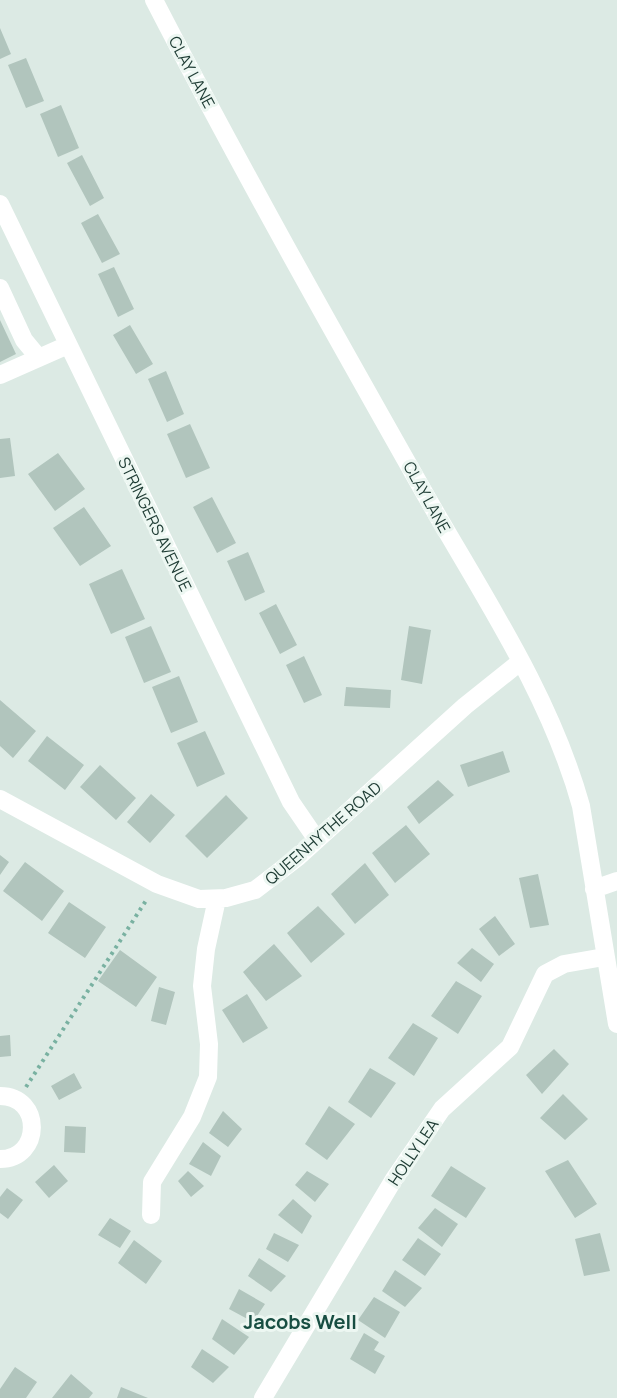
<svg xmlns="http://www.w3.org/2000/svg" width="617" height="1398" viewBox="0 0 617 1398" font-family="Manrope,sans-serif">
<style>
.building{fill:#b1c5bd}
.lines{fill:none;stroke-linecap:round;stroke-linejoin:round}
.path{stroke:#79b1a1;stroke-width:4;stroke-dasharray:3 4.5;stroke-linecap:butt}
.minor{stroke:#fff;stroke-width:18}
.labels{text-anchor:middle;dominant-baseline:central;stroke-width:6;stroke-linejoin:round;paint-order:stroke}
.street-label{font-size:16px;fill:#1d3b33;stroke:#edf7f2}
.quarter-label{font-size:20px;font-weight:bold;fill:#174e42;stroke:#edf7f2}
</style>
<rect width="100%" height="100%" fill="#dceae4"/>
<path class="building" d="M0,28L11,54L0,59Z
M26,58L44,101L26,108L8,65Z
M61,105L79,148L58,157L40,114Z
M82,155L104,198L90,206L67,163Z
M98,214L120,254L102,263L81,223Z
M114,267L134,309L118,317L98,274Z
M0,320L16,354L0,362Z
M130,325L153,364L136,374L113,335Z
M166,371L184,414L167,422L148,379Z
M190,424L210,468L186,478L167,434Z
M10,438L15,476L0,478V439Z
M58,453L85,489L55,511L28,474Z
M212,497L236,543L217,553L193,507Z
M84,507L111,546L80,566L53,528Z
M248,552L265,592L245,601L227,561Z
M122,569L145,619L111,634L89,584Z
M276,604L297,645L280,654L259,613Z
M151,626L171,672L144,683L125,637Z
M409,626L431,630L422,684L401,680Z
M304,656L322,695L304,703L286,665Z
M179,676L198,722L171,733L152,687Z
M346,687L391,690L390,708L344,706Z
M0,700L36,731L13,758L0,746Z
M205,731L225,774L197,787L177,743Z
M47,736L84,765L65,790L28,761Z
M503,751L510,772L468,787L460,765Z
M100,765L136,798L116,820L80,787Z
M438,780L454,795L419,824L407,807Z
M151,794L175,815L150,843L127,822Z
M226,795L248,818L207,858L185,836Z
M406,825L430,854L395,883L372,853Z
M0,855L9,862L0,875Z
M25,862L64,891L42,921L3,891Z
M365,863L389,895L355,924L331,894Z
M538,874L549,925L530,928L519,878Z
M69,902L106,927L85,958L48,933Z
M318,906L345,934L311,963L287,933Z
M495,916L515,944L499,956L479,929Z
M274,944L302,976L266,1001L243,972Z
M472,948L494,964L481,982L457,963Z
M120,950L157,977L136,1007L98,981Z
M456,981L482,996L458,1034L431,1016Z
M159,987L175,992L166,1025L151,1021Z
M247,994L268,1028L243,1043L222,1010Z
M413,1023L438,1038L414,1076L388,1058Z
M10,1035L11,1056L0,1057V1036Z
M554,1049L569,1064L542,1094L526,1075Z
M370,1068L396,1083L371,1118L348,1102Z
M74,1073L82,1088L59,1100L51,1086Z
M563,1094L588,1119L565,1140L540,1118Z
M329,1106L355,1124L327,1160L305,1144Z
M223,1111L242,1129L228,1147L209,1133Z
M65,1126L86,1127L85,1153L64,1152Z
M203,1142L221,1156L211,1176L189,1164Z
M568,1160L597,1204L575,1218L545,1171Z
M54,1165L68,1181L49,1198L35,1182Z
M451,1166L486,1188L466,1218L431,1196Z
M188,1171L204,1186L191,1197L178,1181Z
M307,1171L329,1184L315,1202L295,1185Z
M7,1188L23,1200L8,1219L0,1213V1197Z
M293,1199L312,1216L302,1234L278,1215Z
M435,1208L458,1224L442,1247L418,1228Z
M110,1218L131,1231L120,1248L98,1235Z
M274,1233L299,1245L288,1262L266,1249Z
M600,1233L610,1271L584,1276L575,1239Z
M418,1238L441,1254L425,1276L402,1260Z
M134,1240L162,1261L146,1284L118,1263Z
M259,1258L286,1276L271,1292L248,1276Z
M395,1270L422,1288L405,1307L382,1291Z
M239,1289L265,1304L253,1322L229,1309Z
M374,1297L400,1312L385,1338L358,1320Z
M222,1319L249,1337L234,1355L212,1339Z
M364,1333L379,1342L374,1350L385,1356L375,1374L350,1359Z
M202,1349L229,1367L213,1383L191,1367Z
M15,1367L37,1382L26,1398H0V1389Z
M71,1374L93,1393L89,1398H52Z
M121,1387L148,1398H117Z"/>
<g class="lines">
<path class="path" d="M26,1087L147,899"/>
<path class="minor" d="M154,0C239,165 330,326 421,487C479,590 549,691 581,806L617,1024
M0,204L291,802L317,840
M0,288L24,340L38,357
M0,375L68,345
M0,799L157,884L199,899L226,898L255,890L298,857L465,706L520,662
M594,889L617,881
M0,1096C43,1096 42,1159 0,1159
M151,1215L152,1182L192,1117L208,1077L209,1044L202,986L206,949L217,899
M263,1398L394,1179L442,1109L510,1047L545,974L564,964L604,957"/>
</g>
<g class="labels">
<g class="street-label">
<text transform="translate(192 72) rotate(62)">CLAY LANE</text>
<text transform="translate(427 497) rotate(61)">CLAY LANE</text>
<text transform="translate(155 524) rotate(64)">STRINGERS AVENUE</text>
<text transform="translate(323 833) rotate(-41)">QUEENHYTHE ROAD</text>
<text transform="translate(413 1152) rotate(-56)">HOLLY LEA</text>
</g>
<g class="quarter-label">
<text x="300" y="1321">Jacobs Well</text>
</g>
</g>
</svg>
